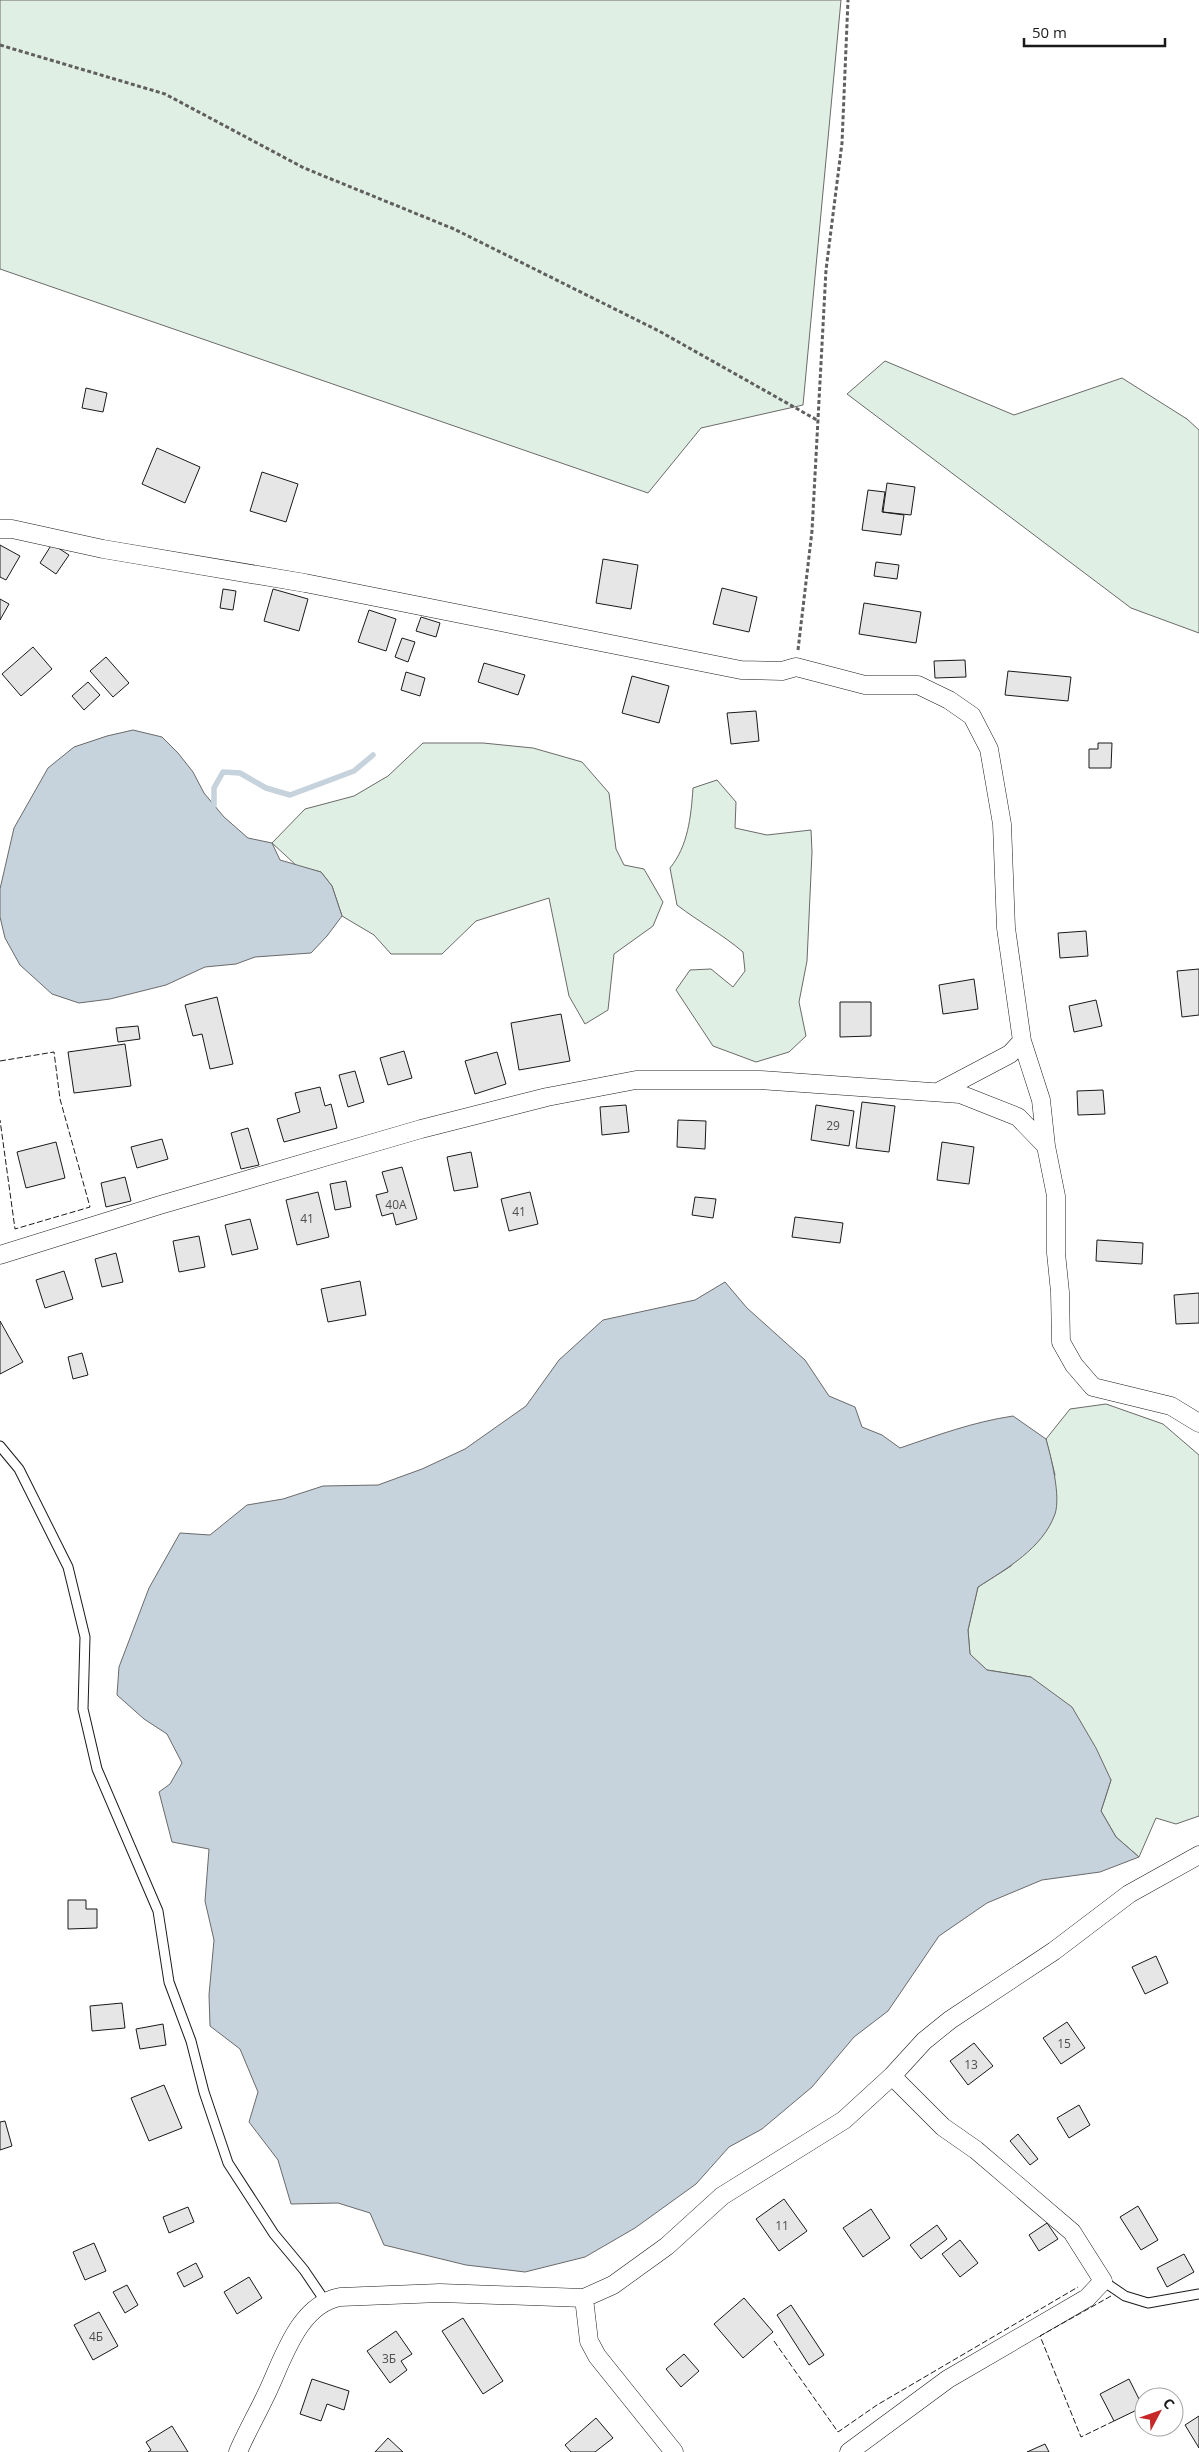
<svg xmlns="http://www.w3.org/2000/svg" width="1199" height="2452" viewBox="0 0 1199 2452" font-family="'Open Sans',sans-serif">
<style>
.green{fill:#e0efe3;stroke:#6a6a6a}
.water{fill:#c6d2dc;stroke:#6a6a6a}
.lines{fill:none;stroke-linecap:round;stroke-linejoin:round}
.stream{stroke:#c6d2dc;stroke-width:5.5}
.building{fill:#e6e6e6;stroke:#1a1a1a}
.service-casing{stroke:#1a1a1a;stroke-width:11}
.minor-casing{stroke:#1a1a1a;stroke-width:19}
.path{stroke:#5f5f5f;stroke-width:3;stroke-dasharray:4 2.5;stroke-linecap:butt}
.service{stroke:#fff;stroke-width:9}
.minor{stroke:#fff;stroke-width:18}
.fence{stroke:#1a1a1a;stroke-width:1;stroke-dasharray:6 2.5;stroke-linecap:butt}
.labels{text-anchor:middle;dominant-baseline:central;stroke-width:4;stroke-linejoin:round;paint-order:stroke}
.number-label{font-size:12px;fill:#4d4d4d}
</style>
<rect width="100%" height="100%" fill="#fff"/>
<path class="green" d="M0,0H841L803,405L701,428L648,493L0,269Z
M885,361L1014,415L1122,378L1187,419L1199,430V633L1131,608L847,394Z
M423,743H483L533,748L582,762L609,793L616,849L624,865L644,869L663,902L653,926L614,954L608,1010L585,1024L569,996L549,898L476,921L442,954H391L374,935L342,916L332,886L321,872L297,866L272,843L305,809L354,796L388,776Z
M717,780L736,802L735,828L767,835L811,830L812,852L807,961L799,1002L806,1036L789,1052L756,1062L713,1046L676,990L690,970L711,969L733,987L745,971L743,952C722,934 699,922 677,905L670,868C688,846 691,817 693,788Z
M1106,1404L1163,1424L1199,1455V1816L1176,1824L1156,1818L1139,1857L1116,1837L1101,1811L1111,1780L1031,1677L987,1670L970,1655L968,1630L978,1587L1011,1566L1055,1475L1046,1439L1070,1409Z"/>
<path class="water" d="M133,730L162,737L178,753L193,772L204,793L224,817L248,838L272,843L280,860L321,872L332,886L342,916L327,936L311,953L255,957L236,964L205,967L166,985L110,999L79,1003L52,994L20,965L5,938L0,917V889L14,828L48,768L74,747L107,736Z
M725,1282L747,1308L805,1360L829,1396L855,1407L862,1427L882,1435L900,1448C938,1435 973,1422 1013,1416L1046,1439C1051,1457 1061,1496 1055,1514C1043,1548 1006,1569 978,1587L968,1630L970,1654L987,1670L1031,1677L1072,1707L1096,1748L1111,1780L1101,1811L1116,1837L1139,1857L1100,1872L1042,1880L987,1903L939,1936L888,2011L854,2037L812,2087L762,2129L729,2147L696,2184L635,2228L585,2257L525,2272L466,2265L384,2245L370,2213L338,2203L291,2204L278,2160L249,2122L258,2092L240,2049L210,2026L209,1995L214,1940L205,1901L209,1849L172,1842L159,1792L170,1784L182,1763L167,1734L144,1719L117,1695L119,1667L149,1588L180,1533L210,1535L247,1505L283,1499L323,1486L378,1485L422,1469L465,1449L526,1406L559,1360L603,1320L695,1300Z"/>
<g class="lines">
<path class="stream" d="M214,805V788L223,772L240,773L266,788L290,795L354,771L373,755"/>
</g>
<path class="building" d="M86,388L107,393L103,412L82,408Z
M157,448L200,467L185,503L142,484Z
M262,472L298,484L286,522L250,511Z
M887,483L915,487L911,515L883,512Z
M868,490L885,492L882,512L904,515L901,535L862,530Z
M52,544L69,555L56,574L40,563Z
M0,545L20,556L6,580L0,577Z
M603,559L638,565L631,609L596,603Z
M876,562L899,565L897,579L874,576Z
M722,588L757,597L749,632L713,624Z
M223,589L236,591L233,610L220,608Z
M273,589L308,599L299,631L264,621Z
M0,599L9,604L0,620Z
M864,603L921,612L916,643L859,634Z
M369,610L396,619L386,651L358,642Z
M421,617L440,623L436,637L416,631Z
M402,638L415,642L408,662L395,657Z
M33,647L52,669L21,696L2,674Z
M106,657L129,683L113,697L90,671Z
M965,660L966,677L935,678L934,661Z
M484,663L525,675L518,695L478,682Z
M1008,671L1071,677L1068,701L1005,695Z
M406,672L425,678L420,696L401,690Z
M632,676L669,686L659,723L622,713Z
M88,682L100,695L84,710L72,696Z
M756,711L759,741L731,744L727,713Z
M1098,743H1112L1111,768H1089V749H1098Z
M1086,931L1088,956L1060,958L1058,933Z
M1199,969V1015L1182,1017L1177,971Z
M974,979L978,1009L943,1014L939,985Z
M217,997L233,1064L210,1069L202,1034L193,1036L185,1005Z
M1096,1000L1102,1026L1074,1032L1069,1006Z
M840,1002H871V1036L840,1037Z
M561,1014L570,1061L519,1070L511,1023Z
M138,1026L140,1039L118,1042L116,1028Z
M125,1044L131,1086L74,1093L68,1052Z
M404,1051L412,1078L388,1085L380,1058Z
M497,1052L506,1084L475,1094L465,1061Z
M355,1071L364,1102L348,1107L339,1075Z
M320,1087L325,1106L331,1104L337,1128L284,1142L277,1119L300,1112L295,1093Z
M1103,1090L1105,1114L1078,1115L1077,1091Z
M862,1102L895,1106L889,1152L856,1148Z
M626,1105L629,1132L602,1135L600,1107Z
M816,1105L854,1111L849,1146L811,1140Z
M678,1120L706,1121L705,1149L677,1147Z
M248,1128L259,1165L241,1169L231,1133Z
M162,1139L168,1159L137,1168L131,1147Z
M56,1142L65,1178L26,1188L17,1152Z
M942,1142L974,1147L969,1184L937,1180Z
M471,1152L478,1187L454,1191L447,1157Z
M402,1167L417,1219L396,1225L393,1213L382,1216L376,1195L388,1192L382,1172Z
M125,1177L131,1201L106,1207L101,1183Z
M346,1181L351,1207L335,1210L330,1184Z
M318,1192L329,1237L297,1245L286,1200Z
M530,1192L538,1224L509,1231L501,1199Z
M695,1197L716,1199L713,1218L692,1215Z
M795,1217L843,1223L840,1243L792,1237Z
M250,1219L258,1249L232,1255L225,1225Z
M199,1236L205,1267L179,1272L173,1241Z
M1097,1240L1143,1243L1142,1264L1096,1261Z
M116,1253L123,1282L102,1287L95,1259Z
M64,1271L73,1299L45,1308L36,1280Z
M360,1281L366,1315L328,1322L321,1289Z
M1199,1293V1323L1176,1324L1174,1295Z
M0,1321L23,1362L0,1374Z
M82,1353L88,1375L73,1379L68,1357Z
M68,1900H86V1909H97V1928L68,1929Z
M1156,1956L1168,1983L1145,1994L1132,1967Z
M122,2003L125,2028L92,2031L90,2006Z
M1067,2022L1085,2048L1061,2064L1043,2038Z
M163,2024L166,2045L140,2049L136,2029Z
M974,2043L993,2066L968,2085L950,2061Z
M164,2085L182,2128L149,2141L131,2098Z
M1079,2105L1090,2125L1069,2138L1057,2118Z
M5,2121L12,2146L0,2150V2122Z
M1018,2134L1038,2159L1030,2165L1010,2141Z
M784,2199L807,2231L779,2251L756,2219Z
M1138,2206L1158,2240L1141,2250L1120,2217Z
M188,2207L194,2222L169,2233L163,2217Z
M871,2209L890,2238L863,2257L843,2228Z
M1047,2223L1058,2239L1039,2251L1029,2235Z
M937,2225L947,2239L921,2259L910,2245Z
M960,2240L978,2263L960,2277L942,2254Z
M94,2243L106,2271L85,2280L73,2252Z
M1184,2254L1194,2272L1167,2287L1157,2268Z
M196,2263L203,2277L184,2287L177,2273Z
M249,2277L262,2298L237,2314L224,2292Z
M127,2285L138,2305L125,2313L113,2292Z
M744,2298L773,2332L743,2358L714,2324Z
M791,2305L824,2355L809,2365L777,2315Z
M99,2312L118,2346L93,2360L74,2325Z
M463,2318L503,2381L483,2394L442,2331Z
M396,2331L412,2354L401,2361L407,2370L390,2383L367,2351Z
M684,2354L699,2371L681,2387L666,2369Z
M312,2379L349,2391L344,2410L327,2404L321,2421L300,2414Z
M1129,2379L1143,2407L1114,2421L1100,2394Z
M1199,2416V2448L1185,2425Z
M596,2418L613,2438L595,2452H571L565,2445Z
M172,2426L188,2452H148L151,2450L146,2442Z
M388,2438L403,2452H375Z
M1045,2444L1049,2452H1027Z"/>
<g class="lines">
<defs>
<path id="service" d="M0,1446L19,1469L68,1567L85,1637L83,1709L97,1769L158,1911L169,1982L191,2041L204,2092L228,2163L274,2234L304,2270L325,2301
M1103,2281L1125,2296L1148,2303L1199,2294"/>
<path id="minor" d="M0,529H12L103,549L305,583L741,670L782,671L796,667L865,685H918L949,700L972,716L989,749L1002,824L1006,928L1022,1041L1010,1054L938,1092
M1022,1041L1041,1100L1046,1146
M0,1255L160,1205L421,1129L547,1097L636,1080H760L960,1094L1018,1117L1046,1146L1056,1196V1253L1060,1292L1061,1342L1074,1365L1093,1387L1171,1406L1199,1423
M584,2298L589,2341L597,2356L674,2452
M238,2452C246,2433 256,2416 265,2397C282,2363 297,2305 340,2297L440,2293L584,2298L613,2285L667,2246L722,2196L844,2120L892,2076L924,2041L950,2020L1054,1951L1129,1894L1199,1855
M849,2452L948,2379L1087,2298L1103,2281L1072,2232L976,2150L943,2127L892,2076"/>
</defs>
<use href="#service" class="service-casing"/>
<use href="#minor" class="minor-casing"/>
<path class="path" d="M0,45L165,94L304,168L454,229L659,331L817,420
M798,650L812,531L826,270L842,143L848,0"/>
<use href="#service" class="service"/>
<use href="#minor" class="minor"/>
<path class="fence" d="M0,1061L54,1052L60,1099L90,1207L15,1229L0,1120
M1111,2296L1040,2336L1081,2437L1114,2421
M774,2341L838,2432L877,2405L1078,2287"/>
</g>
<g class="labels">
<g class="number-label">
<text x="833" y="1125">29</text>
<text x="396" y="1204">40А</text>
<text x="519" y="1211">41</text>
<text x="307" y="1218">41</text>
<text x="1064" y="2043">15</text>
<text x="971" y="2064">13</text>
<text x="782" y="2225">11</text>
<text x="96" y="2336">4Б</text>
<text x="389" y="2358">3Б</text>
</g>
</g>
<g transform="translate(1159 2412) rotate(49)"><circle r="24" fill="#ffffff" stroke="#a3a3a3"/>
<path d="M0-4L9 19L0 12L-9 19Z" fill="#c62828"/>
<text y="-8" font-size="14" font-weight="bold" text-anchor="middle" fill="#1a1a1a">С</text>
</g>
<path d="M1024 38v8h141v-8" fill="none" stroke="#1a1a1a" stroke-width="2.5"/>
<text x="1032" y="38" font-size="15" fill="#1a1a1a" stroke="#ffffff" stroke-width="4" paint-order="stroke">50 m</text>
</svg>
